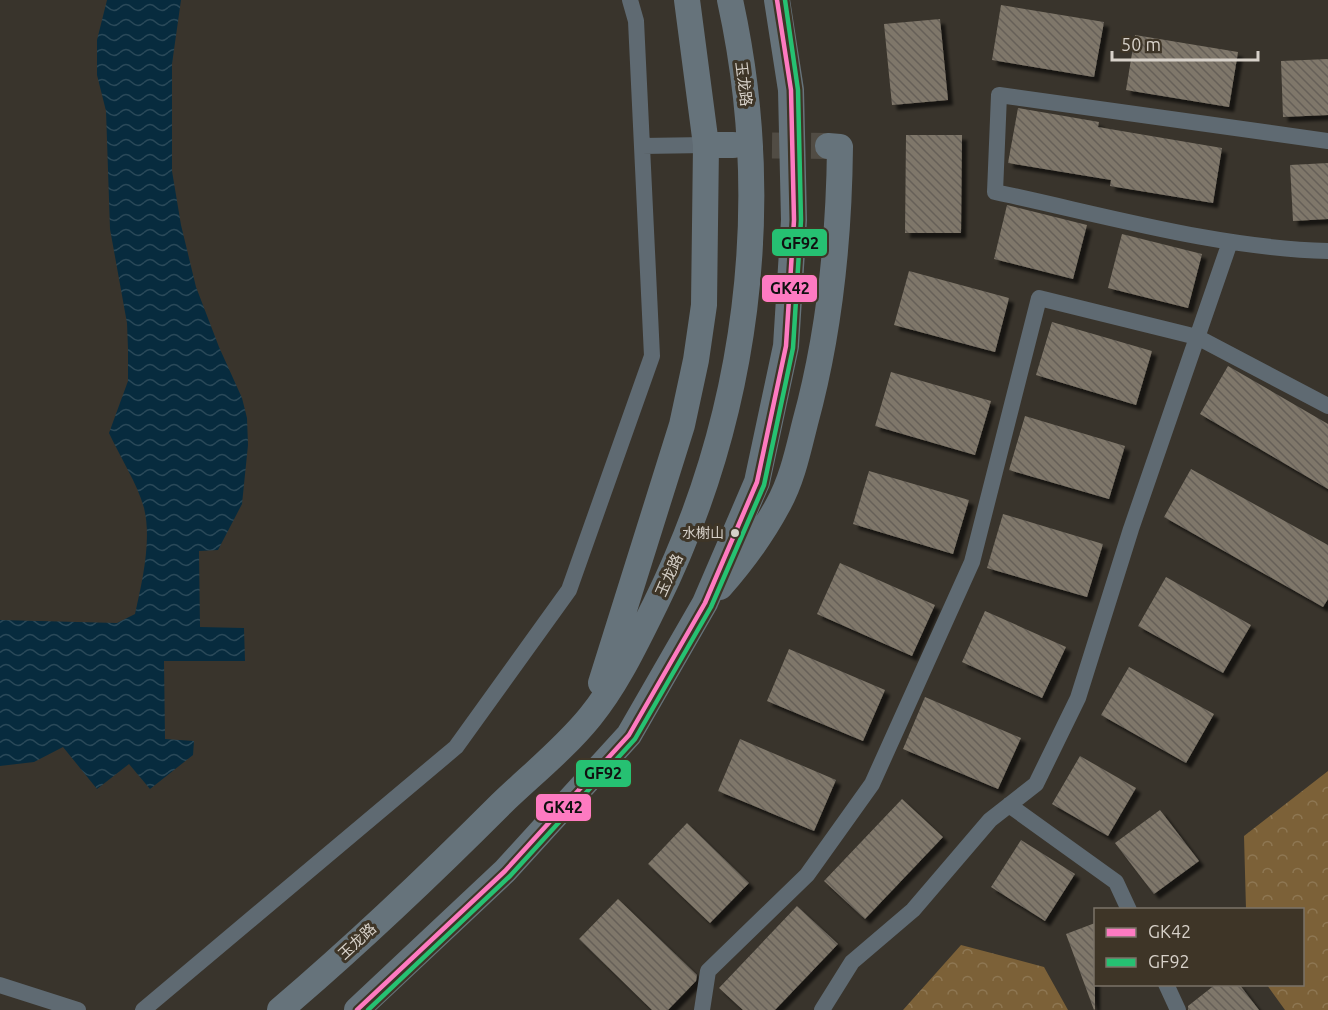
<svg xmlns="http://www.w3.org/2000/svg" width="1328" height="1010" viewBox="0 0 1328 1010" font-family="Ubuntu,'Noto Sans SC',sans-serif">
<style>
.forest{fill:url(#forest-crowns)}
.water{fill:url(#water-waves)}
.building{fill:url(#building-back-hatch);filter:url(#shadow)}
.lines{fill:none;stroke-linecap:round;stroke-linejoin:round}
.primary-tunnel{stroke:#514c44;stroke-width:26;stroke-dasharray:26 13;stroke-linecap:butt}
.street{stroke:#5f6a72;stroke-width:16}
.primary{stroke:#66737b;stroke-width:26}
.bus-1-casing{stroke:#3e3527;stroke-width:9}
.bus-2-casing{stroke:#3e3527;stroke-width:9}
.bus-1{stroke:#fe7ac1;stroke-width:4.5}
.bus-2{stroke:#26c172;stroke-width:4.5}
.bus-dot{fill:#d7d1c9;stroke:#3e3527;stroke-width:2}
.labels{text-anchor:middle;dominant-baseline:central;stroke-width:6;stroke-linejoin:round;paint-order:stroke}
.bus-label{font-size:14px;fill:#d7d1c9;stroke:#3e3527;text-anchor:end}
.street-label{font-size:15px;fill:#d7d1c9;stroke:#3e3527}
.line-badge{stroke:#3e3527;stroke-width:2}
.pale-badge-label{font-size:16px;text-anchor:middle;font-weight:bold;fill:#111}
</style>
<defs>
<pattern id="forest-crowns" width="20" height="18" patternUnits="userSpaceOnUse" patternTransform="scale(1.5)"><rect width="20" height="18" fill="#7c6138"/><path d="M2 6a3 3 0 1 1 6 0M12 15a3 3 0 1 1 6 0" fill="none" stroke="#8e7753"/></pattern>
<pattern id="water-waves" width="16" height="10" patternUnits="userSpaceOnUse" patternTransform="scale(1.5)"><rect width="16" height="10" fill="#072b3e"/><path d="M0 5q4-4 8 0t8 0" fill="none" stroke="#2a4959"/></pattern>
<pattern id="building-back-hatch" width="6" height="6" patternUnits="userSpaceOnUse" patternTransform="scale(1.5)"><rect width="6" height="6" fill="#7f776a"/><path d="M-1 5l2 2M0 0l6 6M5-1l2 2" fill="none" stroke="#666158"/></pattern>
<filter id="shadow"><feDropShadow dx="5" dy="5" stdDeviation="1.5" flood-color="#0009"/></filter>
</defs>
<rect width="100%" height="100%" fill="#39342c"/>
<path class="forest" d="M1328,771V1010H1285L1267,985L1302,984V910L1246,909L1244,836Z
M961,945L1044,967L1068,1010H903Z"/>
<path class="water" d="M107,0H181L172,64V171L181,225L196,287L219,347L242,398L247,418L248,445L242,504L218,550L199,551L200,627L244,628L245,661H164L165,739L194,741L193,755L150,789L129,764L97,789L63,747L34,762L0,766V620L117,623L135,614C142,582 152,540 144,508C137,483 120,457 109,433L128,381V349L127,323L110,229L106,111L97,75V40Z"/>
<path class="building" d="M1001,5L1104,22L1094,77L992,60Z
M940,19L948,100L892,105L884,24Z
M1135,35L1238,52L1229,107L1126,90Z
M1328,59V115L1283,117L1281,61Z
M1018,108L1099,122L1098,127L1222,148L1213,203L1110,186L1111,180L1008,163Z
M906,135H962L961,233H905Z
M1328,163V219L1293,221L1290,165Z
M1007,205L1087,225L1073,279L994,259Z
M1122,234L1202,254L1188,308L1108,288Z
M909,271L1009,298L995,352L894,325Z
M1052,322L1152,351L1136,405L1036,375Z
M1228,366L1328,424V489L1200,414Z
M891,372L991,401L975,455L875,426Z
M1025,416L1125,446L1109,499L1009,470Z
M1191,469L1328,545V599L1323,607L1164,517Z
M869,471L969,500L953,554L853,524Z
M1003,514L1103,544L1087,597L987,568Z
M840,563L935,605L912,656L817,614Z
M1166,577L1251,625L1223,673L1138,626Z
M985,611L1066,647L1042,698L962,662Z
M789,649L885,690L863,741L767,701Z
M1129,667L1214,714L1186,763L1101,715Z
M925,697L1021,738L998,789L903,749Z
M740,739L836,780L814,831L718,791Z
M1080,756L1136,788L1108,836L1052,804Z
M902,799L943,837L865,919L824,881Z
M1160,810L1199,861L1154,894L1115,843Z
M687,823L749,883L710,923L648,864Z
M1021,840L1075,874L1045,921L991,887Z
M618,899L697,975L696,981L668,1010H652L579,939Z
M797,906L838,944L775,1010H743L719,988Z
M1095,923V1009L1094,1010L1066,934Z
M1216,984H1239L1259,1010H1188V1006Z"/>
<g class="lines">
<path class="primary-tunnel" d="M733,145L828,146"/>
<path class="street" d="M1328,141L999,95L995,192C1104,215 1216,248 1328,251
M642,146L706,145
M1009,805L1116,882L1129,910
M1166,984L1178,1010
M0,985L78,1010
M143,1010L456,747L569,590L652,356L636,21L630,0
M702,1010L708,971L807,875L872,784L972,562L1039,298L1197,337L1328,406
M822,1010L852,962L913,910L990,820L1036,784L1078,698L1131,529L1230,242"/>
<path class="primary" d="M706,145H733
M720,587C742,562 762,535 778,505C792,480 798,451 805,423C830,332 839,241 840,147L828,146
M601,683L682,425L696,360L704,305L706,145L687,0
M280,1010C356,945 430,875 501,804C530,776 564,749 590,717C617,684 636,643 655,605C748,417 775,205 730,0
M357,1010L505,871L629,735L705,603L757,482L786,346L794,220L791,90L777,0"/>
<defs>
<path id="bus-1" d="M357,1010L505,871L629,735L705,603L757,482L786,346L794,220L791,90L777,0"/>
<path id="bus-2" d="M368,1010L510,876L635,739L711,607L764,485L793,348L801,220L798,90L785,0"/>
</defs>
<use href="#bus-1" class="bus-1-casing"/>
<use href="#bus-2" class="bus-2-casing"/>
<use href="#bus-1" class="bus-1"/>
<use href="#bus-2" class="bus-2"/>
</g>
<circle class="bus-dot" cx="735" cy="533" r="5"/>
<g class="labels">
<g class="bus-label">
<text x="724" y="533">水榭山</text>
</g>
<g class="street-label">
<text transform="translate(744 84) rotate(83)">玉龙路</text>
<text transform="translate(669 575) rotate(-66)">玉龙路</text>
<text transform="translate(357 941) rotate(-43)">玉龙路</text>
</g>
</g>
<g class="line-badge">
<rect x="771" y="228" width="57" height="29" rx="6" fill="#26c172"/>
<rect x="761" y="274" width="57" height="29" rx="6" fill="#fe7ac1"/>
<rect x="575" y="759" width="57" height="29" rx="6" fill="#26c172"/>
<rect x="535" y="793" width="57" height="29" rx="6" fill="#fe7ac1"/>
</g>
<g class="pale-badge-label">
<text x="800" y="249">GF92</text>
<text x="790" y="294">GK42</text>
<text x="603" y="779">GF92</text>
<text x="563" y="813">GK42</text>
</g>
<rect x="1094" y="908" width="210" height="78" fill="#3e3527" stroke="#7b7368" stroke-width="1.5"/>
<rect x="1106" y="928" width="30" height="9" fill="#fe7ac1" stroke="#7b7368" stroke-width="1.5"/>
<text x="1148" y="938" font-size="18" fill="#d7d1c9">GK42</text>
<rect x="1106" y="958" width="30" height="9" fill="#26c172" stroke="#7b7368" stroke-width="1.5"/>
<text x="1148" y="968" font-size="18" fill="#d7d1c9">GF92</text>
<path d="M1112 51v9h146v-9" fill="none" stroke="#d7d1c9" stroke-width="3"/>
<text x="1121" y="51" font-size="18" fill="#d7d1c9" stroke="#3e3527" stroke-width="4.5" paint-order="stroke">50 m</text>
</svg>
